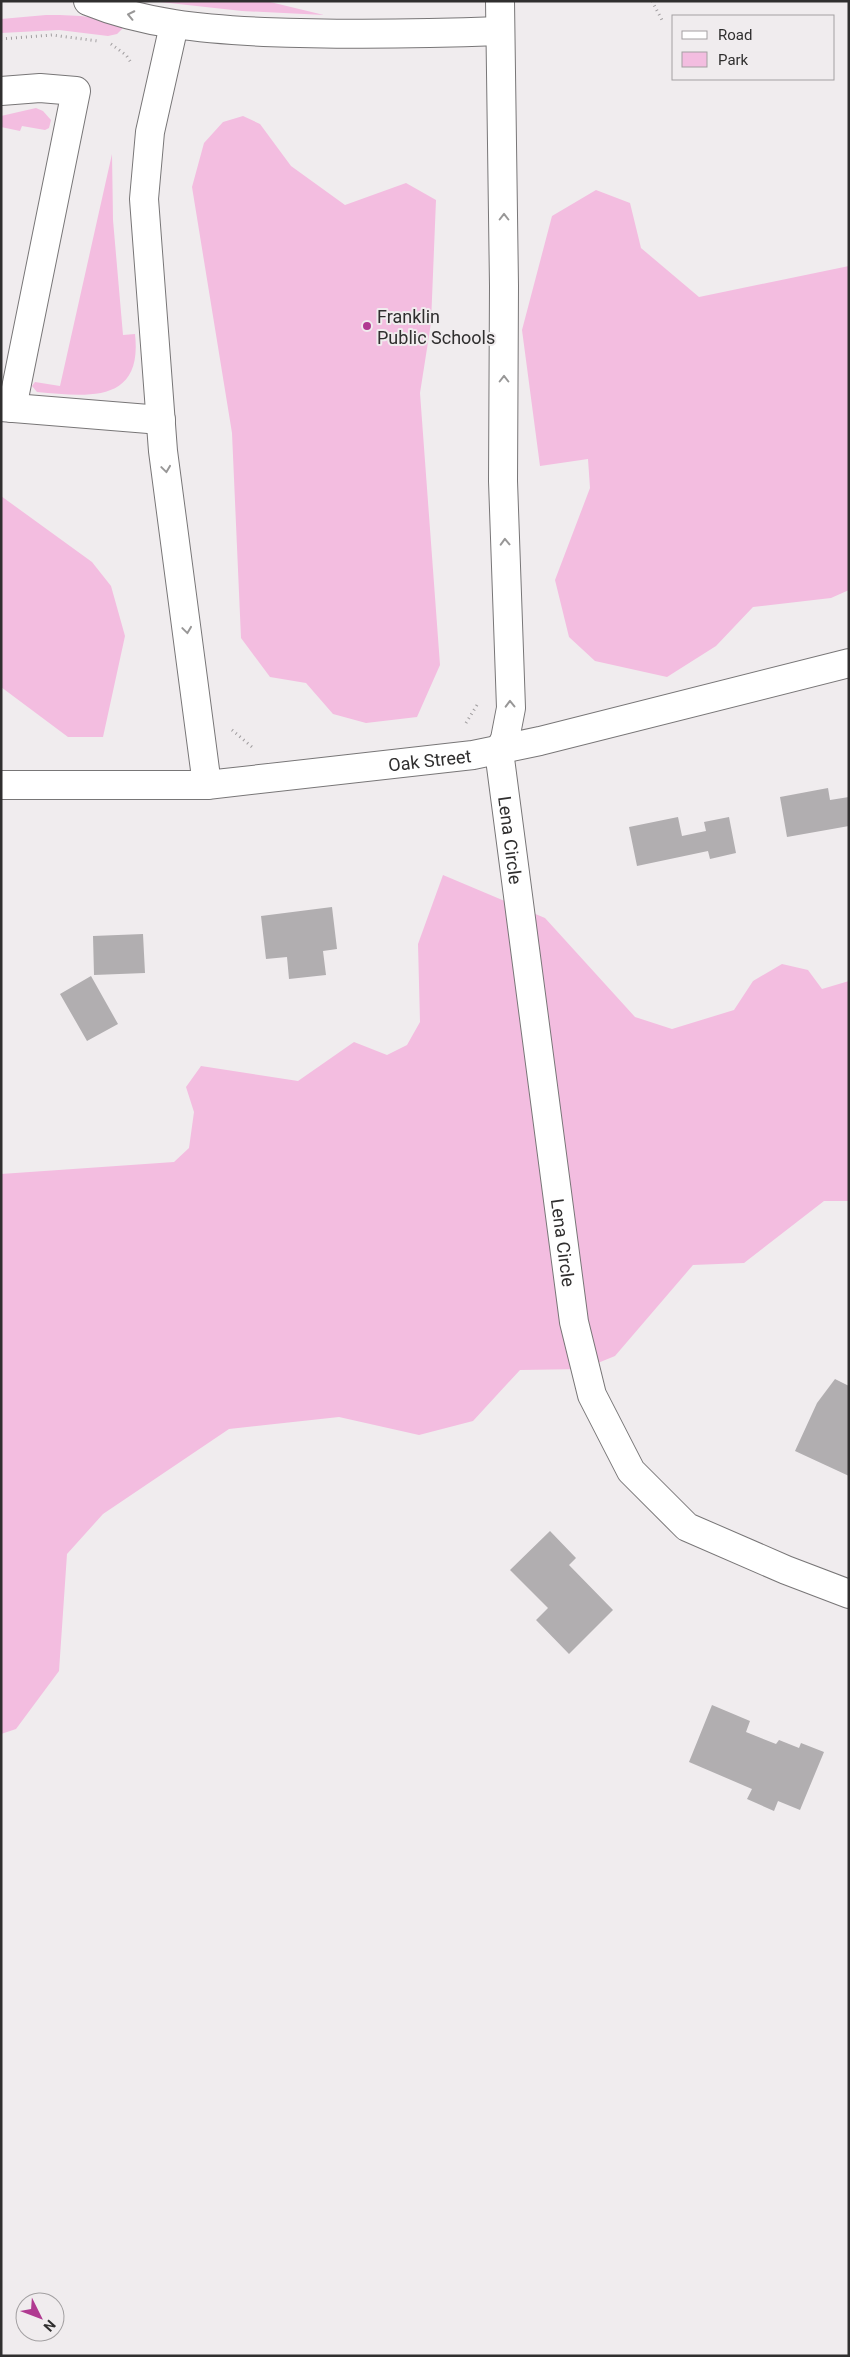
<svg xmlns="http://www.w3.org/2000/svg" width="850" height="2357" viewBox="0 0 850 2357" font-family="Roboto,sans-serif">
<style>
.green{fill:#f3bde0}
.building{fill:#b1aeb0}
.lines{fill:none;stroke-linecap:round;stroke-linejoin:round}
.minor-casing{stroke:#787677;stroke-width:30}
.major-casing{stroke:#787677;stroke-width:30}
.path{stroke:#a09d9f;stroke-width:3;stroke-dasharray:1 4;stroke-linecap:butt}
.minor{stroke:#fff;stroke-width:28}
.major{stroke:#fff;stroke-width:28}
.oneway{stroke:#989797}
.poi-dot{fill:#b03a91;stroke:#f0ecee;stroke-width:2}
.labels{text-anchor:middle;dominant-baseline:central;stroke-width:4;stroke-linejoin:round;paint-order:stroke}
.poi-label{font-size:18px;fill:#302f2f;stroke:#f0ecee;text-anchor:start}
.street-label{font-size:18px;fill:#302f2f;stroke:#f0ecee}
</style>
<rect width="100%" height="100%" fill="#f0ecee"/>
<path class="green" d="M151,1H266L324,15L242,11Z
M46,15C68,15 106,15 123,28L117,34L108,36L59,30L1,33V19Z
M36,108L43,111L51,120L49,128L45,130L22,126L20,131L1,127V116Z
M243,116L260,124L291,166L345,205L406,183L436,200L431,323L420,393L440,665L417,717L366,723L333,714L306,683L270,677L241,638L232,433L192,187L204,143L223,122Z
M112,154L113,220L123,335L135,334C143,405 86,396 37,392L32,386L35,382L60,386Z
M596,190L630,203L641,248L699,297L849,266V590L831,598L753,607L716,646L667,677L595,661L569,637L555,580L590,488L588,459L540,466L522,330L552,216Z
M1,496L92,562L111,586L125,636L103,737H68L1,687Z
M443,875L545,918L635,1017L672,1029L734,1010L753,981L782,964L808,970L822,989L849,981V1201H824L744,1263L693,1265L615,1356L583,1369L520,1370L473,1421L419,1435L339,1417L229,1429L103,1514L67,1554L59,1671L16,1729L1,1734V1174L174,1162L189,1148L194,1112L186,1087L201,1066L298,1081L354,1042L387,1055L407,1045L420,1022L418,944Z"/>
<path class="building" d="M828,788L830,800L849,797V826L787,837L780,797Z
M678,817L682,836L706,831L704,822L729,817L736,853L710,859L708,851L637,866L629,827Z
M332,907L337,949L323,951L326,975L289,979L287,957L266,959L261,916Z
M143,934L145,973L94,975L93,936Z
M91,976L118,1024L87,1041L60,994Z
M835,1379L849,1386V1476L795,1451L817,1403Z
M550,1531L576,1558L569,1565L613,1610L569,1654L536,1620L548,1608L510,1570Z
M712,1705L750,1721L746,1732L776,1744L779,1740L799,1748L801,1743L824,1752L800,1810L778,1801L774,1811L747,1799L752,1789L689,1762Z"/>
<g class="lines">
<defs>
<g id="minor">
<path d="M88,1C144,24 204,29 264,32C343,35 421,34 500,31"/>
<path id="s1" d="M500,1L504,286L503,481L511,708L505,739L499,751L574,1322L592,1395L631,1471L687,1527L786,1570L849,1594"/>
<path d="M174,25L150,132L144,199L163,451L207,785"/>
<path d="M1,91L40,88L76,91L12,408"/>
<path d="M1,407L161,420"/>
</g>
<g id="major">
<path id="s2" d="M1,785H207L473,755L540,741L849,663"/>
</g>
</defs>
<use href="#minor" class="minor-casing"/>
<use href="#major" class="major-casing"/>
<path class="path" d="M652,1L663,22
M1,39L52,35L98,41
M111,44L126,55L132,64
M466,723L477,705
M232,730L252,747"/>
<use href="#minor" class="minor"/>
<use href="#major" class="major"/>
</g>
<defs><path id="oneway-chevron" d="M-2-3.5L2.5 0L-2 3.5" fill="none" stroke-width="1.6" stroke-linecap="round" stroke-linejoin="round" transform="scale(1.25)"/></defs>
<g class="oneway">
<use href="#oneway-chevron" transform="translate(131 15) rotate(-168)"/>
<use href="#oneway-chevron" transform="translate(504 217) rotate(-90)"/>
<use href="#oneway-chevron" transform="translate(504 379) rotate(-90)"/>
<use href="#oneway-chevron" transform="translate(166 469) rotate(82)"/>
<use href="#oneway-chevron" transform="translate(505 542) rotate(-92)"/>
<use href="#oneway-chevron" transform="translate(187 630) rotate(82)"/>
<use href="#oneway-chevron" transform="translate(510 704) rotate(-91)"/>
</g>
<circle class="poi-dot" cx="367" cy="326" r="5"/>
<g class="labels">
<g class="poi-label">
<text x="377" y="316">Franklin<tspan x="377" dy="21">Public Schools</tspan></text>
</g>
<g class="street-label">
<text stroke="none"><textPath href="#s2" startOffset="430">Oak Street</textPath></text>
<text stroke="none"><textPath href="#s1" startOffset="842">Lena Circle</textPath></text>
<text stroke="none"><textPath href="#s1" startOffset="1248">Lena Circle</textPath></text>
</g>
</g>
<rect width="850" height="2357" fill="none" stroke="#302f2f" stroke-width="5"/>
<rect x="672" y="15" width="162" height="65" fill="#f0ecee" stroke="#a3a0a2"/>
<rect x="682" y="31" width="25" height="8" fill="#ffffff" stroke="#a3a0a2"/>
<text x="718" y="40" font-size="15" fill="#302f2f">Road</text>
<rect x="682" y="52" width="25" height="15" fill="#f3bde0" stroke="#a3a0a2"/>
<text x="718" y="65" font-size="15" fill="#302f2f">Park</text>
<g transform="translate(40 2317) rotate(132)"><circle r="24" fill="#f0ecee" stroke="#a3a0a2"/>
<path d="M0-4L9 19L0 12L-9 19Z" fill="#b03a91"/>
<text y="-8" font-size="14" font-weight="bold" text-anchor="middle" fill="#302f2f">N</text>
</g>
</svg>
